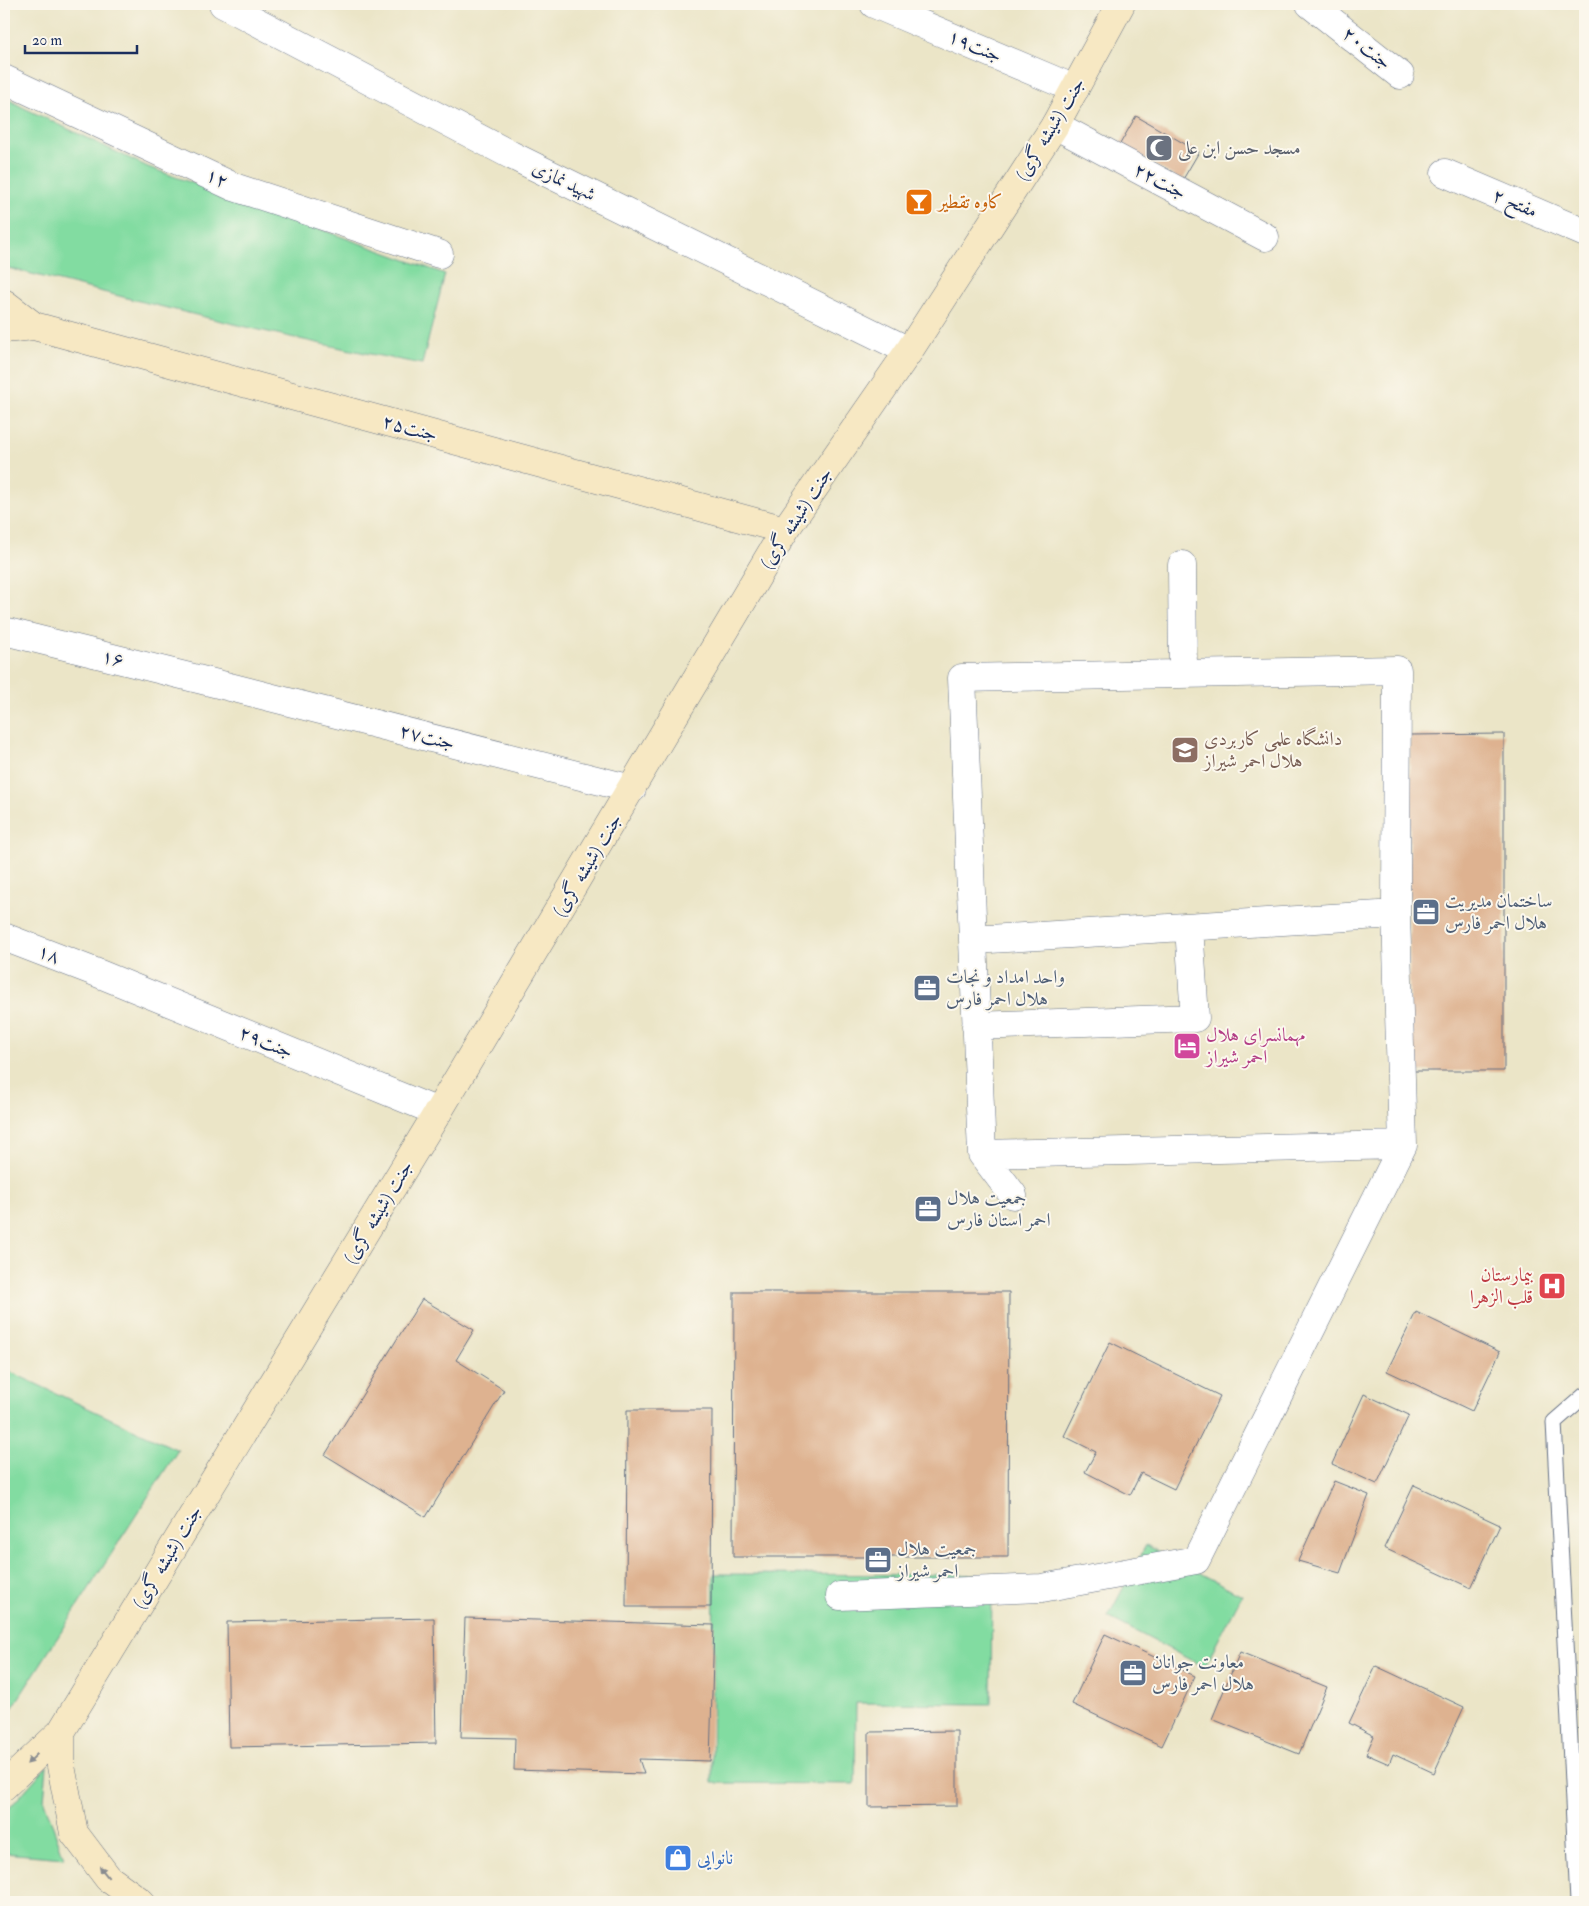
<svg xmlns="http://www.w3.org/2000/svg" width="1589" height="1906" viewBox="0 0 1589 1906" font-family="'IM FELL Double Pica',Amiri,serif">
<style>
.green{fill:#82dca1;stroke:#4e8680}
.building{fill:#deb290}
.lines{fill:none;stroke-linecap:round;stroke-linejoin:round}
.lane-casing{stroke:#646f83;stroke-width:17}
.street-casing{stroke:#646f83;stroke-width:29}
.secondary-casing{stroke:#646f83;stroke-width:29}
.lane{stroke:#fff;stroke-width:15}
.street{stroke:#fff;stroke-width:28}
.secondary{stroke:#f7e8c3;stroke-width:28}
.oneway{fill:#898c90}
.labels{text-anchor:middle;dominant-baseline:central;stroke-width:4;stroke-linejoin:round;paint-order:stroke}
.street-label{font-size:19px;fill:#1b2f5e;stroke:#fbf7ec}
.worship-label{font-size:19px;fill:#5b616d;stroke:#fbf7ec;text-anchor:start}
.food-label{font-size:19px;fill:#c56008;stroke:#fbf7ec;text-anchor:start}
.education-label{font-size:19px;fill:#785e54;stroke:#fbf7ec;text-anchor:start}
.service-label{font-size:19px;fill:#4e5e75;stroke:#fbf7ec;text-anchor:start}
.hotel-label{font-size:19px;fill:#b23c85;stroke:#fbf7ec;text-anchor:start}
.health-label{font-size:19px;fill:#be3a42;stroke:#fbf7ec;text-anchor:end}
.shop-label{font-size:19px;fill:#366cbe;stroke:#fbf7ec;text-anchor:start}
</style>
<rect width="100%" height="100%" fill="#fbf7ec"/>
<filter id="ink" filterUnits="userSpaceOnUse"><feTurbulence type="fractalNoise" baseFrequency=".02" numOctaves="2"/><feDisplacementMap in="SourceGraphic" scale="10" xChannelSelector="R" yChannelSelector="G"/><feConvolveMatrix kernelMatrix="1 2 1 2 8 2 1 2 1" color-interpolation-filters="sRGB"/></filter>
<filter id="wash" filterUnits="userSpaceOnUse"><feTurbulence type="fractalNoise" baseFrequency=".0096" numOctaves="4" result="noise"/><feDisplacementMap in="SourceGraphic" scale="20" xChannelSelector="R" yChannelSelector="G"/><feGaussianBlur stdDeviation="1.12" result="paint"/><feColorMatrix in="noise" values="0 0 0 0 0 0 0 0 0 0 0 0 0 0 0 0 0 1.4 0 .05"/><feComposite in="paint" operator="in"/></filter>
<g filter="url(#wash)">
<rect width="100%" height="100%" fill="#ebe5c7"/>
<path class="green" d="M4,97L22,107L148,167L445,274L422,364C281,338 143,302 4,267Z
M4,1369L178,1450L4,1721Z
M1146,1545L1242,1595L1204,1667L1108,1617Z
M714,1574L992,1575L991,1704L856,1703L855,1784L712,1783Z
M47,1766L44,1801L64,1858L4,1853V1814Z"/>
<g id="blocks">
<path class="building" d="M1136,116L1199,152L1182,181L1120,144Z
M1504,734V1071H1409L1410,735Z
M734,1292H1009L1008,1557H733Z
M422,1299L474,1330L456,1360L504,1390L426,1517L325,1455Z
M1416,1312L1500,1352L1472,1411L1387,1371Z
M1110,1342L1220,1396L1174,1489L1141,1473L1130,1495L1085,1472L1096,1452L1064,1436Z
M1364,1394L1409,1415L1377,1484L1332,1464Z
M627,1410H712L711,1607H626Z
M1334,1481L1369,1495L1340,1573L1298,1561Z
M1414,1485L1500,1525L1471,1588L1384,1548Z
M434,1618L436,1743L229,1747L227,1622Z
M465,1618L714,1625L710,1761L639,1759L644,1774L514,1770L515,1738L461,1737Z
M1105,1634L1195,1676L1162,1746L1072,1704Z
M1240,1652L1327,1687L1299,1754L1212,1719Z
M1376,1666L1464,1707L1434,1773L1393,1754L1389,1764L1366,1754L1374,1736L1349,1723Z
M957,1731V1806L869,1807V1732Z"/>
</g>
</g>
<g filter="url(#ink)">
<use href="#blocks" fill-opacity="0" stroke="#646f83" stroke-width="1"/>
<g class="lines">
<defs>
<path id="lane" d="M1578,1902L1554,1422L1585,1395"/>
<path id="street" d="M223,4L511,155L909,351
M874,4L1075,89
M1310,4L1400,75
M4,79L234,187L439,254
M1055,125L1265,237
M1445,173L1585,233
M1182,565L1183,674
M4,631L222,685L632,789
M4,937L95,972L438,1112
M973,940L1396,914
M976,1026L1195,1018L1189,927
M982,1154L1403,1145L1396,914L1397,670L962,678L982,1154L1013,1195
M840,1596L1042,1588L1196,1560L1403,1145"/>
<path id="secondary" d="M4,303L34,326
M4,329L34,326L785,530
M61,1732V1766L74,1833L108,1878L141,1902
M4,1786L61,1732L438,1112L785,530L909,351L1055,125L1121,4"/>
</defs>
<use href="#lane" class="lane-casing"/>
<use href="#street" class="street-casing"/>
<use href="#secondary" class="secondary-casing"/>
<use href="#lane" class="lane"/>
<use href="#street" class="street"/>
<use href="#secondary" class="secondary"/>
</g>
<defs><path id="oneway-solid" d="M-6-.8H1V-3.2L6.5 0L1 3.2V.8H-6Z" transform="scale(1.25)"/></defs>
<g class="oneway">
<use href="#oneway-solid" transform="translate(32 1759) rotate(136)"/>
<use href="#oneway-solid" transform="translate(104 1872) rotate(-128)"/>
</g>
</g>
<defs>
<symbol id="mosque-square" viewBox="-11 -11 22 22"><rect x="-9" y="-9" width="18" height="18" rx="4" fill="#6b7280" stroke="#fbf7ec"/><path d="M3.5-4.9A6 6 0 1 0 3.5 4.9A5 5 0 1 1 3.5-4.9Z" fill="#fff"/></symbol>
<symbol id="bar-square" viewBox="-11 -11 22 22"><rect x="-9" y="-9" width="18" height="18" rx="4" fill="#e8710a" stroke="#fbf7ec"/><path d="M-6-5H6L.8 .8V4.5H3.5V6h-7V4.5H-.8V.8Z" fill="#fff"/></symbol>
<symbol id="university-square" viewBox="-11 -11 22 22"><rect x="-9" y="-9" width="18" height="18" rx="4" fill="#8d6e63" stroke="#fbf7ec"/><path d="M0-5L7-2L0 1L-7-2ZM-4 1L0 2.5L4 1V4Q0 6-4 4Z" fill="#fff"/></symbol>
<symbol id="office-square" viewBox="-11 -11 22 22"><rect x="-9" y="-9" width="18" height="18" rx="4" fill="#5c6f8a" stroke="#fbf7ec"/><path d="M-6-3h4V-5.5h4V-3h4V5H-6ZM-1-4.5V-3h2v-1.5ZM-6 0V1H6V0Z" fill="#fff"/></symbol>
<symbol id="hotel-square" viewBox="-11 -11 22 22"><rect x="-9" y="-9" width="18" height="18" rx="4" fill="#d1479c" stroke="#fbf7ec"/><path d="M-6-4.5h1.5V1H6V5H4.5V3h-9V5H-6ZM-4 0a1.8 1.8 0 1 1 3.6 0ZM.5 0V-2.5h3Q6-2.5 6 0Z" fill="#fff"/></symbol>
<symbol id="hospital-square" viewBox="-11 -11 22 22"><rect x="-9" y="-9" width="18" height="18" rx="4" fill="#e0444e" stroke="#fbf7ec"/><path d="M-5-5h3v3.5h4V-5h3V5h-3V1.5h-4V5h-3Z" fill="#fff"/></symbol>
<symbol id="shop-square" viewBox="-11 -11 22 22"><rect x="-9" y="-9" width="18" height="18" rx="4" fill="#3f7fe0" stroke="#fbf7ec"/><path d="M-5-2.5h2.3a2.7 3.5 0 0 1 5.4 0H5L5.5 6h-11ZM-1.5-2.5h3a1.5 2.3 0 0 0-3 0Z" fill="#fff"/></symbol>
</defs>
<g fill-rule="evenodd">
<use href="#mosque-square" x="1143" y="132" width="32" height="32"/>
<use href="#bar-square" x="903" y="186" width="32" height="32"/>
<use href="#university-square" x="1169" y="734" width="32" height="32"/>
<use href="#office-square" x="1410" y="896" width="32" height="32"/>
<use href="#office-square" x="911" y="972" width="32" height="32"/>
<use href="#hotel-square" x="1171" y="1030" width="32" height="32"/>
<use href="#office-square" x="912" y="1193" width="32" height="32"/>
<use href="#hospital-square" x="1536" y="1270" width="32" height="32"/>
<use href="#office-square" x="862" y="1544" width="32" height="32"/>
<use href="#office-square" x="1117" y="1657" width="32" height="32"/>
<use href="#shop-square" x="662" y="1842" width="32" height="32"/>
</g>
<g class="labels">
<g class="street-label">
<text transform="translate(975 46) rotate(23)">جنت۱۹</text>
<text transform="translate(1367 48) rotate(38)">جنت۲۰</text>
<text transform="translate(1050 129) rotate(-59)">جنت (شیشه گری)</text>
<text transform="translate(217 178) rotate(25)">۱۲</text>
<text transform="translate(564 181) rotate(26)">شهید نمازی</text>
<text transform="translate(1160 181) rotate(28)">جنت۲۲</text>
<text transform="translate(1515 203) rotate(23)">مفتح ۲</text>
<text transform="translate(410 428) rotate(15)">جنت۲۵</text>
<text transform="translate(796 518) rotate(-57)">جنت (شیشه گری)</text>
<text transform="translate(113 658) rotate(14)">۱۶</text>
<text transform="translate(427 737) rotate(14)">جنت۲۷</text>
<text transform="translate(587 865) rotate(-59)">جنت (شیشه گری)</text>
<text transform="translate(49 954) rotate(21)">۱۸</text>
<text transform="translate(266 1042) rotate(22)">جنت۲۹</text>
<text transform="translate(378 1212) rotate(-59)">جنت (شیشه گری)</text>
<text transform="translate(167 1557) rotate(-59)">جنت (شیشه گری)</text>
</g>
<g class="worship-label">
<text x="1178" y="148">مسجد حسن ابن علی</text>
</g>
<g class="food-label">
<text x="938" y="202">کاوه تقطیر</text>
</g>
<g class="education-label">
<text x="1204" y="739">دانشگاه علمی کاربردی<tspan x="1204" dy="22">هلال احمر شیراز</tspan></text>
</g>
<g class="service-label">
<text x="1445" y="901">ساختمان مدیریت<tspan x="1445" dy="22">هلال احمر فارس</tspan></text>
<text x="946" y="977">واحد امداد و نجات<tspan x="946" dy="22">هلال احمر فارس</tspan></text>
<text x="947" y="1198">جمعیت هلال<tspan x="947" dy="22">احمر استان فارس</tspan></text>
<text x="897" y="1549">جمعیت هلال<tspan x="897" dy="22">احمر شیراز</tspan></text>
<text x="1152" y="1662">معاونت جوانان<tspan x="1152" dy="22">هلال احمر فارس</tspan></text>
</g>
<g class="hotel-label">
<text x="1206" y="1035">مهمانسرای هلال<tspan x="1206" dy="22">احمر شیراز</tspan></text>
</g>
<g class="health-label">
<text x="1533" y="1275">بیمارستان<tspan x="1533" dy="22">قلب الزهرا</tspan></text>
</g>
<g class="shop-label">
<text x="697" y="1858">نانوایی</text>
</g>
</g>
<rect width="1589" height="1906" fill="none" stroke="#fbf7ec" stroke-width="20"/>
<path d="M25 45v8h112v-8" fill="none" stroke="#1b2f5e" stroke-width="2.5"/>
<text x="32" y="45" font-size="15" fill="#1b2f5e" stroke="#fbf7ec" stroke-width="4" paint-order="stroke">20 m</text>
</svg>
